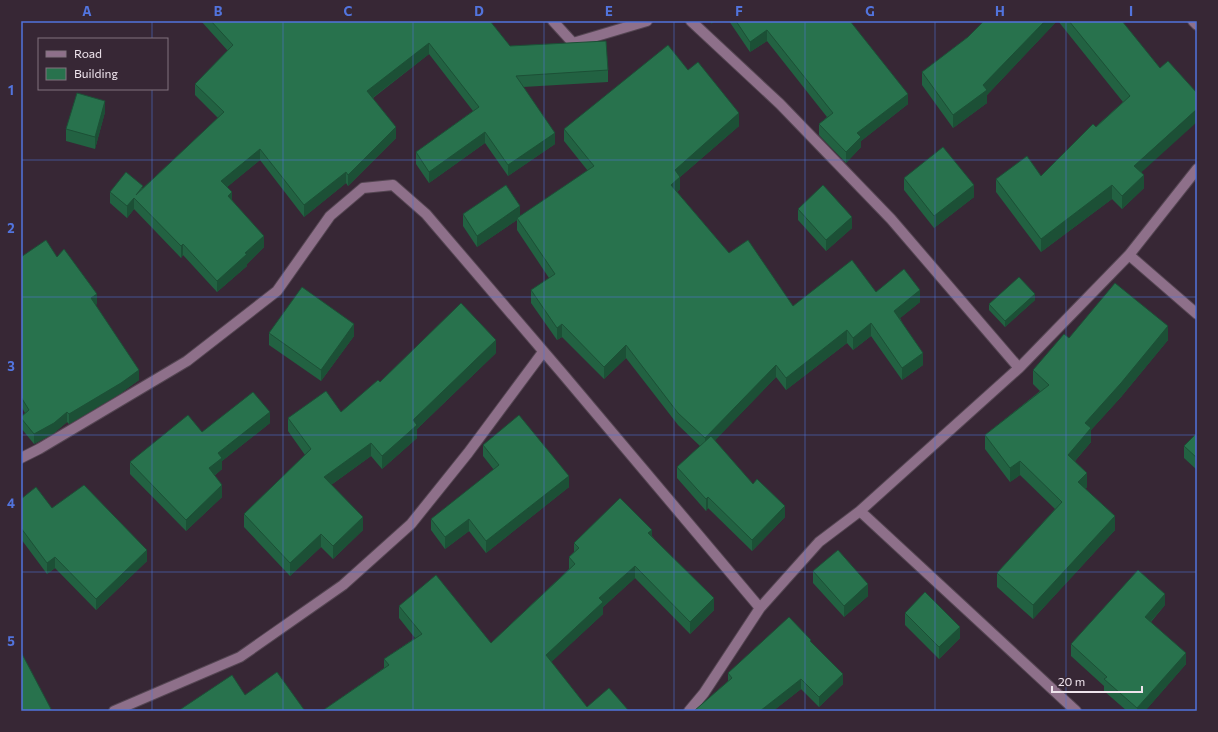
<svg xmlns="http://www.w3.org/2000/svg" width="1218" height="732" viewBox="0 0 1218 732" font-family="Commissioner,sans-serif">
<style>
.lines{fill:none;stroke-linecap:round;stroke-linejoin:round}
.minor-casing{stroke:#544552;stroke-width:12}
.minor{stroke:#8e708a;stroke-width:10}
.wall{fill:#226242}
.shaded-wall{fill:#1c5036}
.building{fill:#28724d;stroke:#1c5036}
.grid{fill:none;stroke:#5274dd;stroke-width:1;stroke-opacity:0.55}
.neatline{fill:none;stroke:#5274dd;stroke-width:1.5}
.grid-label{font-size:13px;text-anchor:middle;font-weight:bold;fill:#5274dd}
</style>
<rect width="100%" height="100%" fill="#372735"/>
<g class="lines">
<defs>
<path id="minor" d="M553,21L573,43L647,21
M691,21L780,104L891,219L1019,368
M1193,21L1197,25
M1129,255L1197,314
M21,458L39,449L187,361L277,291L330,216L363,188L393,185L426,214L562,373L760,608
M860,511L1076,711
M114,711L240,657L343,585L411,524L468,453L543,352
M689,711L704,693L760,608L819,542L860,511L1019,368L1129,255L1197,169"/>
</defs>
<use href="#minor" class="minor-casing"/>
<use href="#minor" class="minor"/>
</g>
<path class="wall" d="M201,21H490L510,46L608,70V82L523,87L555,144L508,176L485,143L429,183L416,164V152L473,111L429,54L373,98L396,138L348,186L346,183L304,217L260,160L227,187L232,200L264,247L247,264V266L217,292L183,255L181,258L134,209L127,218L110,203V192L143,188L218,118L195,95V84L228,51Z
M729,21H850L908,104L861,141V147L846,163L819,135V124L827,117L767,41L750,52Z
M984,21H1057L987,95V103L953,128L922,85V72L968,37Z
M1058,21H1122L1144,188L1122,209L1112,199L1041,252L996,192V179L1041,176L1123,102Z
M688,70L739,126L680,177V189L677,192L729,253L793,306L876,292L920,302L900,318L923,365L902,380L871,336L853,350L847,343L786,390L776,377L714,441L753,484L785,517L752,551L708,508L706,511L677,478V467L700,446L678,425L626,358L604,379L562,337L557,340L531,303V290L549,278L517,230V220L477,247L463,226V214L520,216L588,171L564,141V129Z
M105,112L95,149L66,141V129Z
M904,178L974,197L934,228L904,190Z
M798,209L852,228L826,251L798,220Z
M21,257H57L97,304L95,305L139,380L121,393L69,424L67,422L54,433L34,444L21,428V417L25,413L21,406Z
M1035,300L1005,327L989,310V304Z
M269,333L354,336L321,381L269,345Z
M1069,338L1168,340L1121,397L1091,430V442L1075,461L1087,487L1085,489L1115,530L1033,619L997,587V573L1055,509L1020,475L1010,482L985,449V435L1040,391L1033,384V370Z
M496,353L417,429V438L382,469L371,456L331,485L363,530L333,559L321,547L290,576L244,527V514L305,455L288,431V418L341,412Z
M270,423L222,461V469L214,476L222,497L186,531L130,474V462L202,432Z
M1197,433V470L1184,458V446Z
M483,445L569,487L486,553L469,531L445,549L431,530V519L494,470L483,456Z
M21,499L52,508L147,561L96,610L55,568L47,574L21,539Z
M652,536L714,610L690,634L635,578L603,607V614L551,662L587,707L629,711H322L384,668V659L415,638L399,618V606L491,643L569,569V557L574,552V543Z
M813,571L868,596L844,617L813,583Z
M1165,605L1151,622L1186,664L1145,711H1127L1104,691V686L1071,656V644Z
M905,613L960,638L939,659L905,625Z
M811,642L843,684L819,707L801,689L773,711H694L728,681V673Z"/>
<path class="shaded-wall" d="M711,21H715L711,24Z
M1045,21H1057L987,95V103L953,128V115L983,85Z
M767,30V41L750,52V42Z
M429,43V54L367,102V91Z
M908,94V104L861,141V147L846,163V152L857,133Z
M105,101V112L95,149V137Z
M1197,109V122L1134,179V166Z
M739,113V126L680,177V189L671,197V185L675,170Z
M396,127V138L348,186V175Z
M485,132V143L429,183V172Z
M555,133V144L508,176V165Z
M260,149V160L221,192V181Z
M346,172V183L304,217V205Z
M1144,175V188L1122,209V196Z
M974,185V197L934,228V216Z
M1112,185V199L1041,252V239Z
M232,192V204L228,196Z
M134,198V209L127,218V206Z
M520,206V217L517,218V220L477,247V236Z
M852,217V228L826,251V240Z
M264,236V247L247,264V266L217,292V281L245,253Z
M183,244V255L181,258V246Z
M920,290V302L894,323V311Z
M97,294V304L91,308V298Z
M1035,294V300L1005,327V321Z
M871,323V336L853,350V338Z
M354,324V336L321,381V370Z
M562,324V337L557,340V328Z
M1168,326V340L1121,397L1091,430V442L1068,469V455L1085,423Z
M847,330V343L786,390V378Z
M496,340V353L417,429V438L382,469V456L413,420Z
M626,345V358L604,379V367Z
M923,353V365L902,380V368Z
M776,365V377L705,451V438Z
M139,370V380L121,393L69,424V414Z
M67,412V422L54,433L34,444V434Z
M270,412V423L222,461V469L209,480V468L218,453Z
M371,443V456L324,490V477Z
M1020,461V475L1010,482V468Z
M1087,473V487L1078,496V482Z
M569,476V487L486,553V541Z
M222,485V497L186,531V520Z
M708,497V508L706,511V499Z
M785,506V517L752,551V540Z
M1115,516V530L1033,619V605Z
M363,517V530L333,559V546Z
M469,519V531L445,549V537Z
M652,530V542L648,533Z
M321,534V547L290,576V563Z
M147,550V561L96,610V599Z
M55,557V568L47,574V563Z
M635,566V578L603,607V614L546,667V655L599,598Z
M868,584V596L844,617V606Z
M1165,594V605L1145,628V617Z
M714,598V610L690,634V622Z
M960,627V638L939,659V647Z
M1186,653V664L1145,711H1137V708Z
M843,674V684L819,707V697Z
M801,679V689L773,711H760Z"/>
<path class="building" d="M211,21H490L510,46L606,41L608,70L516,76L555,133L508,165L485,132L429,172L416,152L479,107L429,43L367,91L396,127L348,175L346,172L304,205L260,149L221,181L232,192L228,196L264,236L245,253L247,254L217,281L183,244L181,246L134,198L127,206L110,192L126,172L143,186L136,195L224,112L195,84L233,45Z
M736,21H850L908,94L857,133L861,137L846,152L819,124L833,113L767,30L750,42Z
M984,21H1045L983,85L987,90L953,115L922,72L968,37Z
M1069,21H1122L1160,68L1168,61L1197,93V109L1134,166L1144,175L1122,196L1112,185L1041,239L996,179L1027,156L1041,176L1093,124L1096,127L1130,96Z
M668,45L688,70L698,62L739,113L675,170L680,177L671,185L729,253L748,240L793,306L852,260L876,292L904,269L920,290L894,311L923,353L902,368L871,323L853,338L847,330L786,378L776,365L705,438L678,413L626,345L604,367L562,324L557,328L531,290L555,274L517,218L594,166L564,129Z
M77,93L105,101L95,137L66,129Z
M943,147L974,185L934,216L904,178Z
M506,185L520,206L477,236L463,214Z
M823,185L852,217L826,240L798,209Z
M46,240L57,257L64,249L97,294L91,298L139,370L121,383L69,414L67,412L54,423L34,434L21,418V417L29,410L21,397V257Z
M1019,277L1035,294L1005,321L989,304Z
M1115,283L1168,326L1121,383L1085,423L1091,428L1068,455L1087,473L1078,482L1115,516L1033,605L997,573L1062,502L1020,461L1010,468L985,435L1049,385L1033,370L1064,334L1069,338Z
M302,287L354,324L321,370L269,333Z
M461,303L496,340L413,420L417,425L382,456L371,443L324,477L363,517L333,546L321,534L290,563L244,514L311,449L288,418L326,391L341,412L378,380L380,382Z
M253,392L270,412L218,453L222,458L209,468L222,485L186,520L130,462L188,415L202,432Z
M519,415L569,476L486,541L469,519L445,537L431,519L499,465L483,445Z
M1197,433V458L1184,446Z
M711,436L753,484L757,479L785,506L752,540L708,497L706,499L677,467Z
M84,485L147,550L96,599L55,557L47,563L21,528V499L36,487L52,508Z
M620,498L652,530L648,533L714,598L690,622L635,566L599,598L603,602L546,655L587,707L609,688L629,711H419V710L417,711H322L389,665L384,659L422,634L399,606L436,575L491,643L575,564L569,557L579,548L574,543Z
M838,550L868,584L844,606L813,571Z
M1138,570L1165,594L1145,617L1186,653L1137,708L1104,679L1107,677L1071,644Z
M925,592L960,627L939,647L905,613Z
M789,617L811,640L810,641L843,674L819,697L801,679L760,711H694L732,678L728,673Z
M21,652L52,711H21Z
M277,672L305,711H178L232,675L245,695Z"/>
<path class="grid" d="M152,21V39M283,21V711M413,21V711M544,21V711M674,21V711M805,21V711M935,21V711M1066,21V711M152,89V711M21,160H1197M21,297H1197M21,435H1197M21,572H1197"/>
<rect width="1218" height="732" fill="none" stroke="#372735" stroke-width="44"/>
<rect x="38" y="38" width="130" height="52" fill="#372735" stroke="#81737f"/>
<rect x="46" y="51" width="20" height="6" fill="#8e708a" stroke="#81737f"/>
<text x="74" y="58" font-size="12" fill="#efe4ed">Road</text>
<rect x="46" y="68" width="20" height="12" fill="#28724d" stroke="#81737f"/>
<text x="74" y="78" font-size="12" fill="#efe4ed">Building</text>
<path d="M1052 686v6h90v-6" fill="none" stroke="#efe4ed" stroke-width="2"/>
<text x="1058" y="686" font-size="12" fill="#efe4ed" stroke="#372735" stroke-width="3" paint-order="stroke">20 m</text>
<rect x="22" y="22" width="1174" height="688" class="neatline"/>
<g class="grid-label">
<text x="87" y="16">A</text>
<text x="218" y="16">B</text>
<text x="348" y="16">C</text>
<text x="479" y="16">D</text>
<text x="609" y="16">E</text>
<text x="739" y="16">F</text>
<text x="870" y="16">G</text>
<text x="1000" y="16">H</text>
<text x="1131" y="16">I</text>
<text x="11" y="95">1</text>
<text x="11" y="233">2</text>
<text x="11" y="371">3</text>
<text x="11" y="508">4</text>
<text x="11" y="646">5</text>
</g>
</svg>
